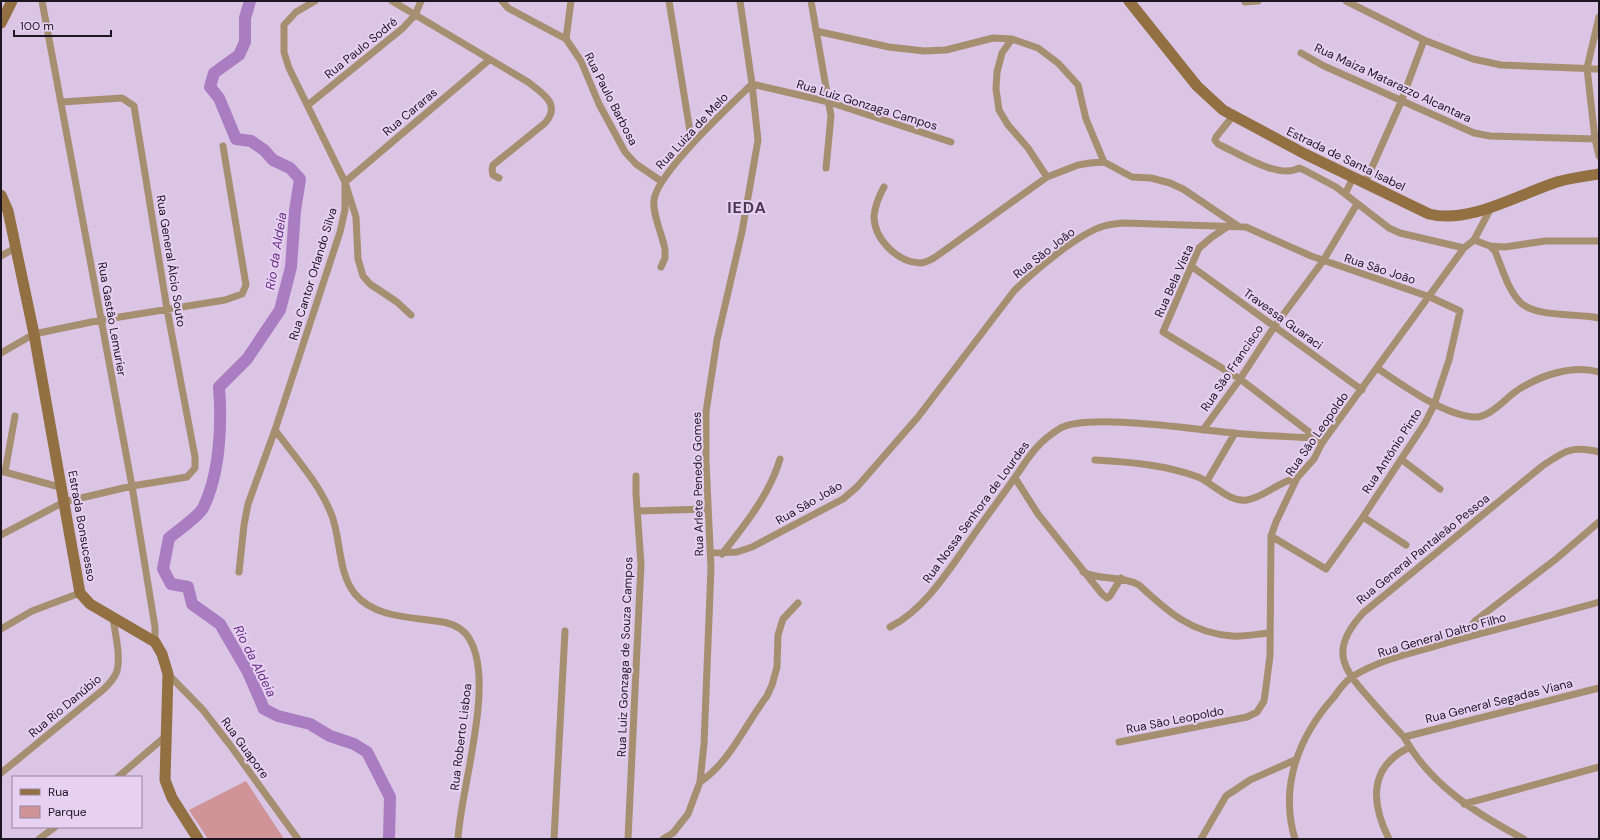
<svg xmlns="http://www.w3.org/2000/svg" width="1600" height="840" viewBox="0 0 1600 840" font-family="'DM Sans',sans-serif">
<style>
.green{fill:#cf9398}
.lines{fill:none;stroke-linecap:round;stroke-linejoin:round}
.river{stroke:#aa7cc1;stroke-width:12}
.street{stroke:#a68f71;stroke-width:7}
.secondary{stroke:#927042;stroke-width:11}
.labels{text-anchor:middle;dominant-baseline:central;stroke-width:4;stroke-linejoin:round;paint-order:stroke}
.street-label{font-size:12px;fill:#1d1521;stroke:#e7d1f3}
.water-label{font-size:13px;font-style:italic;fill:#682e82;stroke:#e7d1f3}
.district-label{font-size:16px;font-weight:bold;letter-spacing:1px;fill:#493853;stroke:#e7d1f3}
</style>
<rect width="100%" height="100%" fill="#dac5e5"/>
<path class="green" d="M246,781L284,839H208L189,810Z"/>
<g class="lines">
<path class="river" d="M250,1L245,18V42L239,55L214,73L210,87L219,98L236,139L251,141L264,150L273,160L290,168L300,179L295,211L291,267L280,310L247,359L219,387C222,424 220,474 203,508C198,517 177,531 169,538L163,569L171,584L188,587L192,604L220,624L248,672L264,709L278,716L310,724L330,736L354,744L367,752L390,797L389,839"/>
<path class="street" d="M42,1L132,486L155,627V642
M392,1L528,82C542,93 562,104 545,123L493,165L492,170L493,175L499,178
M502,1L508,8L566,39L581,61L599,104L625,152L636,164L661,181
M669,1L692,144
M811,1L831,116L826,168
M1346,1L1424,40L1473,59L1501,65L1599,69
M1245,2L1258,1
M1599,17L1587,68L1595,139L1599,156
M816,31L889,47L924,51L946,50L993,38L1012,39L1038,48L1058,63L1078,85L1086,119L1104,162
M566,39L571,1
M1012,39L1002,53L997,72L996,89L999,110L1008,125L1028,148L1047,177
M1301,53L1324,66L1474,133L1490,136L1595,139
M308,105L403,28L415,15L421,1
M1233,116L1216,137L1215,140L1218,144C1238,153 1279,180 1299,168L1304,170L1336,187L1389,228L1400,233L1464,248
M1365,183L1401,102L1424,40
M884,187C879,196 875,206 874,216C874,239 897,262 920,263C925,263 930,260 934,258L1047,177L1078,165L1090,163L1104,162L1132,177L1151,178L1170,183L1183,189L1238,226
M1345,194L1353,178
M1227,227L1212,237L1199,248L1163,332L1240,379L1317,438
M1474,240L1490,246L1495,251C1502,268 1507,287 1519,301C1533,318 1578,313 1599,318
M1490,246L1505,247L1545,241H1599
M1,256L17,247
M1191,266L1362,390
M661,267L665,258V250C663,236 652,214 654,200C657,173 731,105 752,84L829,102L951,142
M411,315L397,302L370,284L363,276L358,259L356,217L345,182L489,60
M1,353L34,334L101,320L225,300L242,294L246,285L223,146
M1377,368C1403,385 1443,415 1474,417C1489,418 1504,400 1515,392C1538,376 1572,364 1599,372
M275,430C295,457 320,484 332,516C341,540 338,573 355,594C374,617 409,617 436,621C447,622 459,626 466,634C499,674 460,789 458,839
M1203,430L1240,379L1274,327L1323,261L1357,204
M1401,459L1440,489
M1095,460C1130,462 1166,465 1198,477C1213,483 1229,503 1247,500C1265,497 1279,481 1297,478
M1,471L63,488
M5,472L15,416
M1015,478L1038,514L1102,594L1107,598L1110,596L1121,578
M1207,481L1235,433
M638,511L708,509
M1363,517L1406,545
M1,535L64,502L132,486L187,477L195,468V457L167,309L134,106L122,98L62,102
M711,553L737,552L752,547L843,499L857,487L918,417L1014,291C1033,272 1079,233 1104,226C1110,224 1116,224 1123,223L1246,227L1311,256L1430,297L1460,311L1449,360L1434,405L1425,423L1363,517L1326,569L1271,536
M722,554C744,526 770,494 780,459
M239,572L244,525L248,504L275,430L340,232L345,210V182L289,68L284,52V25L296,12L315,1
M1083,572C1101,581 1121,575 1139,585C1167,611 1191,633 1232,636C1244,637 1257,634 1269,633
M890,627C925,610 951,567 973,536C986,517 1000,499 1013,480C1028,459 1036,443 1059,429C1085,412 1198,430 1233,433C1261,436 1289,437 1317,438L1322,443
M1,629L32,611L80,593
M1462,638L1475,621L1556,559L1599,522
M168,674L203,710L230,745L298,839
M1404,737L1599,688
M1119,742L1247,717L1257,712L1264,701L1265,694L1270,656L1271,536L1276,522L1297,478L1314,459L1322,443L1464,248L1474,240L1492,206
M1,773L104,689C109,684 115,678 117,671C121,655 115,634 113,618
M118,777L166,736
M700,782C730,762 745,725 767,696L772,685L777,667L778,635L783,619L798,603
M1464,804L1599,767
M39,839L55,827
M554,839L565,631
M628,839L641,564L636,494V476
M663,839L673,833L688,814L700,782L704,744L711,568L706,461V412L717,340L742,232L758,140L752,84L740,1
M1201,839L1226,796L1250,780L1295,760
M1295,839C1279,786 1299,736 1334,697C1339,690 1345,681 1352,677C1375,662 1406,654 1432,647C1487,631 1543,618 1599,602
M1389,839C1371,803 1368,767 1410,747
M1524,839C1477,814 1430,785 1404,737C1392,724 1380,711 1369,698C1340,666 1331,648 1363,613L1541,467C1564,451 1572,445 1599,452"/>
<path class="secondary" d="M1129,1L1197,86L1223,110L1305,154L1429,214C1470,224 1517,195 1557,182C1570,178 1585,176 1599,174
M1,23L12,1
M1,195L8,211L34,334L80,593L90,604L155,642L162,654L168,674L165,780L172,798L198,839"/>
</g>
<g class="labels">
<g class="street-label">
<text transform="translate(361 48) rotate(-39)">Rua Paulo Sodré</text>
<text transform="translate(1393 83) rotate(25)">Rua Maiza Matarazzo Alcantara</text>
<text transform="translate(611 99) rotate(63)">Rua Paulo Barbosa</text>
<text transform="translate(867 105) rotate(17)">Rua Luiz Gonzaga Campos</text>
<text transform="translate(410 112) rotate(-40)">Rua Cararas</text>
<text transform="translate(692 131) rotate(-47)">Rua Luiza de Melo</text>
<text transform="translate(1346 159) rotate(26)">Estrada de Santa Isabel</text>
<text transform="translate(1044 253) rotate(-38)">Rua São João</text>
<text transform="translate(171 261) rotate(81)">Rua General Álcio Souto</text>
<text transform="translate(1380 269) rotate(18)">Rua São João</text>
<text transform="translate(313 274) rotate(-73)">Rua Cantor Orlando Silva</text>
<text transform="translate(1174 281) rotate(-66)">Rua Bela Vista</text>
<text transform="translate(112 319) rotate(80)">Rua Gastão Lemurier</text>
<text transform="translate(1283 319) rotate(36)">Travessa Guaraci</text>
<text transform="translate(1232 368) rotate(-56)">Rua São Francisco</text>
<text transform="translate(1317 434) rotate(-55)">Rua São Leopoldo</text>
<text transform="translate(1392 451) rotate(-57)">Rua Antônio Pinto</text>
<text transform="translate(698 484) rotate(-91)">Rua Arlete Penedo Gomes</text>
<text transform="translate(809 503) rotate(-30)">Rua São João</text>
<text transform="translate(976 512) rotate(-54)">Rua Nossa Senhora de Lourdes</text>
<text transform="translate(82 526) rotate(80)">Estrada Bonsucesso</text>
<text transform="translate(1423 549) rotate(-39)">Rua General Pantaleão Pessoa</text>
<text transform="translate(1442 635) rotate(-16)">Rua General Daltro Filho</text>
<text transform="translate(625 657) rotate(-88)">Rua Luiz Gonzaga de Souza Campos</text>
<text transform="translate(1499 701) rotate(-14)">Rua General Segadas Viana</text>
<text transform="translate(65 706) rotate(-40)">Rua Rio Danúbio</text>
<text transform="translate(1175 720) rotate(-11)">Rua São Leopoldo</text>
<text transform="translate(461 737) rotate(-83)">Rua Roberto Lisboa</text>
<text transform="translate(245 748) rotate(54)">Rua Guapore</text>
</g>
<g class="water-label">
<text transform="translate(276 251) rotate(-81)">Rio da Aldeia</text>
<text transform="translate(255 661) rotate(63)">Rio da Aldeia</text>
</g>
<g class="district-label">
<text x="747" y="207">IEDA</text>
</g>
</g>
<rect width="1600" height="840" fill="none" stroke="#1d1521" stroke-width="4"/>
<rect x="12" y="776" width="130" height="52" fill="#e7d1f3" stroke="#96869f"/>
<rect x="20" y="789" width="20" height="6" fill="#927042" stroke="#96869f"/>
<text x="48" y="796" font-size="12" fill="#1d1521">Rua</text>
<rect x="20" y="806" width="20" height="12" fill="#cf9398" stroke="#96869f"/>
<text x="48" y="816" font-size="12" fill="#1d1521">Parque</text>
<path d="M14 30v6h97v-6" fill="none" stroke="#1d1521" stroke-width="2"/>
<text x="20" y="30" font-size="12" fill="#1d1521" stroke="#e7d1f3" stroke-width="3" paint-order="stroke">100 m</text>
</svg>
